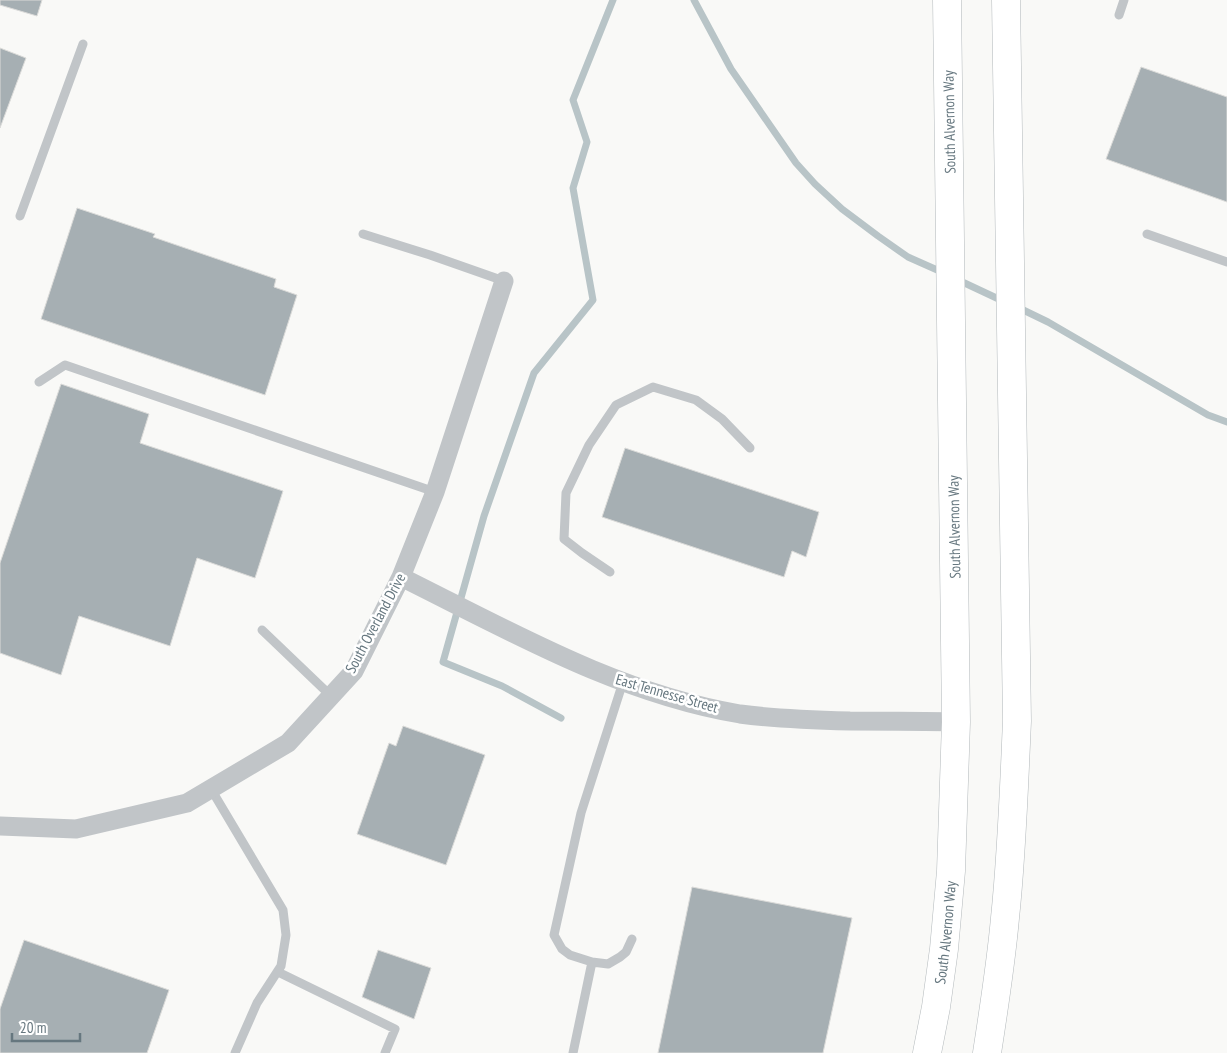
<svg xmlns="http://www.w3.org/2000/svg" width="1227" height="1053" viewBox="0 0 1227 1053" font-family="'PT Sans Narrow',sans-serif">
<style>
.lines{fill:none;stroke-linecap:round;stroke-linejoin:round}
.stream{stroke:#b8c4c7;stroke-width:7}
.building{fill:#a6afb3;stroke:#dbdbd9}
.primary-casing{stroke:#b2b8bb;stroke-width:29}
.lane{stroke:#c1c5c8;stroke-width:9}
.street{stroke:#c1c5c8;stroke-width:19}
.primary{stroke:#fff;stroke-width:28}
.labels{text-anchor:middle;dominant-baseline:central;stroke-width:5;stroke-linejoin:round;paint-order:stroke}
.street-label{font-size:15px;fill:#66777f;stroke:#fff}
</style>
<rect width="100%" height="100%" fill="#f9f9f7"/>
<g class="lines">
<path class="stream" d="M694,0L731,69L796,163L815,184L842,209L878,236L908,257L944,273
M956,279L1005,302
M1017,307L1048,322L1208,415L1227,422
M561,718L502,686L443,662L484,516L534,373L593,300L573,188L587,142L573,100L613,0"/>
</g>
<path class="building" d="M0,0H42L37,16L0,5Z
M0,48L26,58L0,128Z
M1141,67L1227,97V202L1106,159Z
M77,208L155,234L153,237L276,279L274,287L297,295L265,395L41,319Z
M61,384L149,414L140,443L283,491L255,578L197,558L170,646L79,616L61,675L0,653V563Z
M625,448L819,512L806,557L792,551L784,577L602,517Z
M403,726L485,755L446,865L357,834L389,743L396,746Z
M692,887L852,918L823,1053H658Z
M24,940L169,990L147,1053H0V1009Z
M378,950L431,968L414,1019L362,997Z"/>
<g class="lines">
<defs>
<g id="primary">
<path id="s1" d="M927,1053L936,1007L944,949L951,871L956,722L947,0"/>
<path d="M987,1053C994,1008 1001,963 1005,918C1012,852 1014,786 1017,721L1006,0"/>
</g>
</defs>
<use href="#primary" class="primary-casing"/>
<path class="lane" d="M1119,15L1124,0
M20,216L83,44
M363,234L430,255L504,281
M1147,234L1227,262
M39,382L65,365L435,492
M610,572L582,553L564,539L566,493L589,445L616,405L653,387L696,400L722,419L750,448
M262,630L331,696
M623,682L581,813L554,935L562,949L570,955L592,962L608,964L620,957L626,952L632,939
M211,789L283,910L286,935L281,966L257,1003L235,1053
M278,972L395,1029L385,1053
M573,1053L592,962"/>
<path class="street" d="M401,577C510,631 619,694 740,714C777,719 813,720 850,721C885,721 921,721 956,722
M0,826L76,829L187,803L288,743L354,671L401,577L435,492L504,281"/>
<use href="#primary" class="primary"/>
</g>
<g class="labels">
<g class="street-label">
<text transform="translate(949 122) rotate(-91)">South Alvernon Way</text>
<text transform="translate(954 527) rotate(-91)">South Alvernon Way</text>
<text transform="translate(375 623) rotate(-62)">South Overland Drive</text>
<text transform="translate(667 693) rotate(16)">East Tennesse Street</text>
<text stroke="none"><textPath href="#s1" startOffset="122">South Alvernon Way</textPath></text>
</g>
</g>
<path d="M12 1033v8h68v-8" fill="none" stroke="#66777f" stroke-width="2.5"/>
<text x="20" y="1033" font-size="15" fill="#66777f" stroke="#ffffff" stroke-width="4" paint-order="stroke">20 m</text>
</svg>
